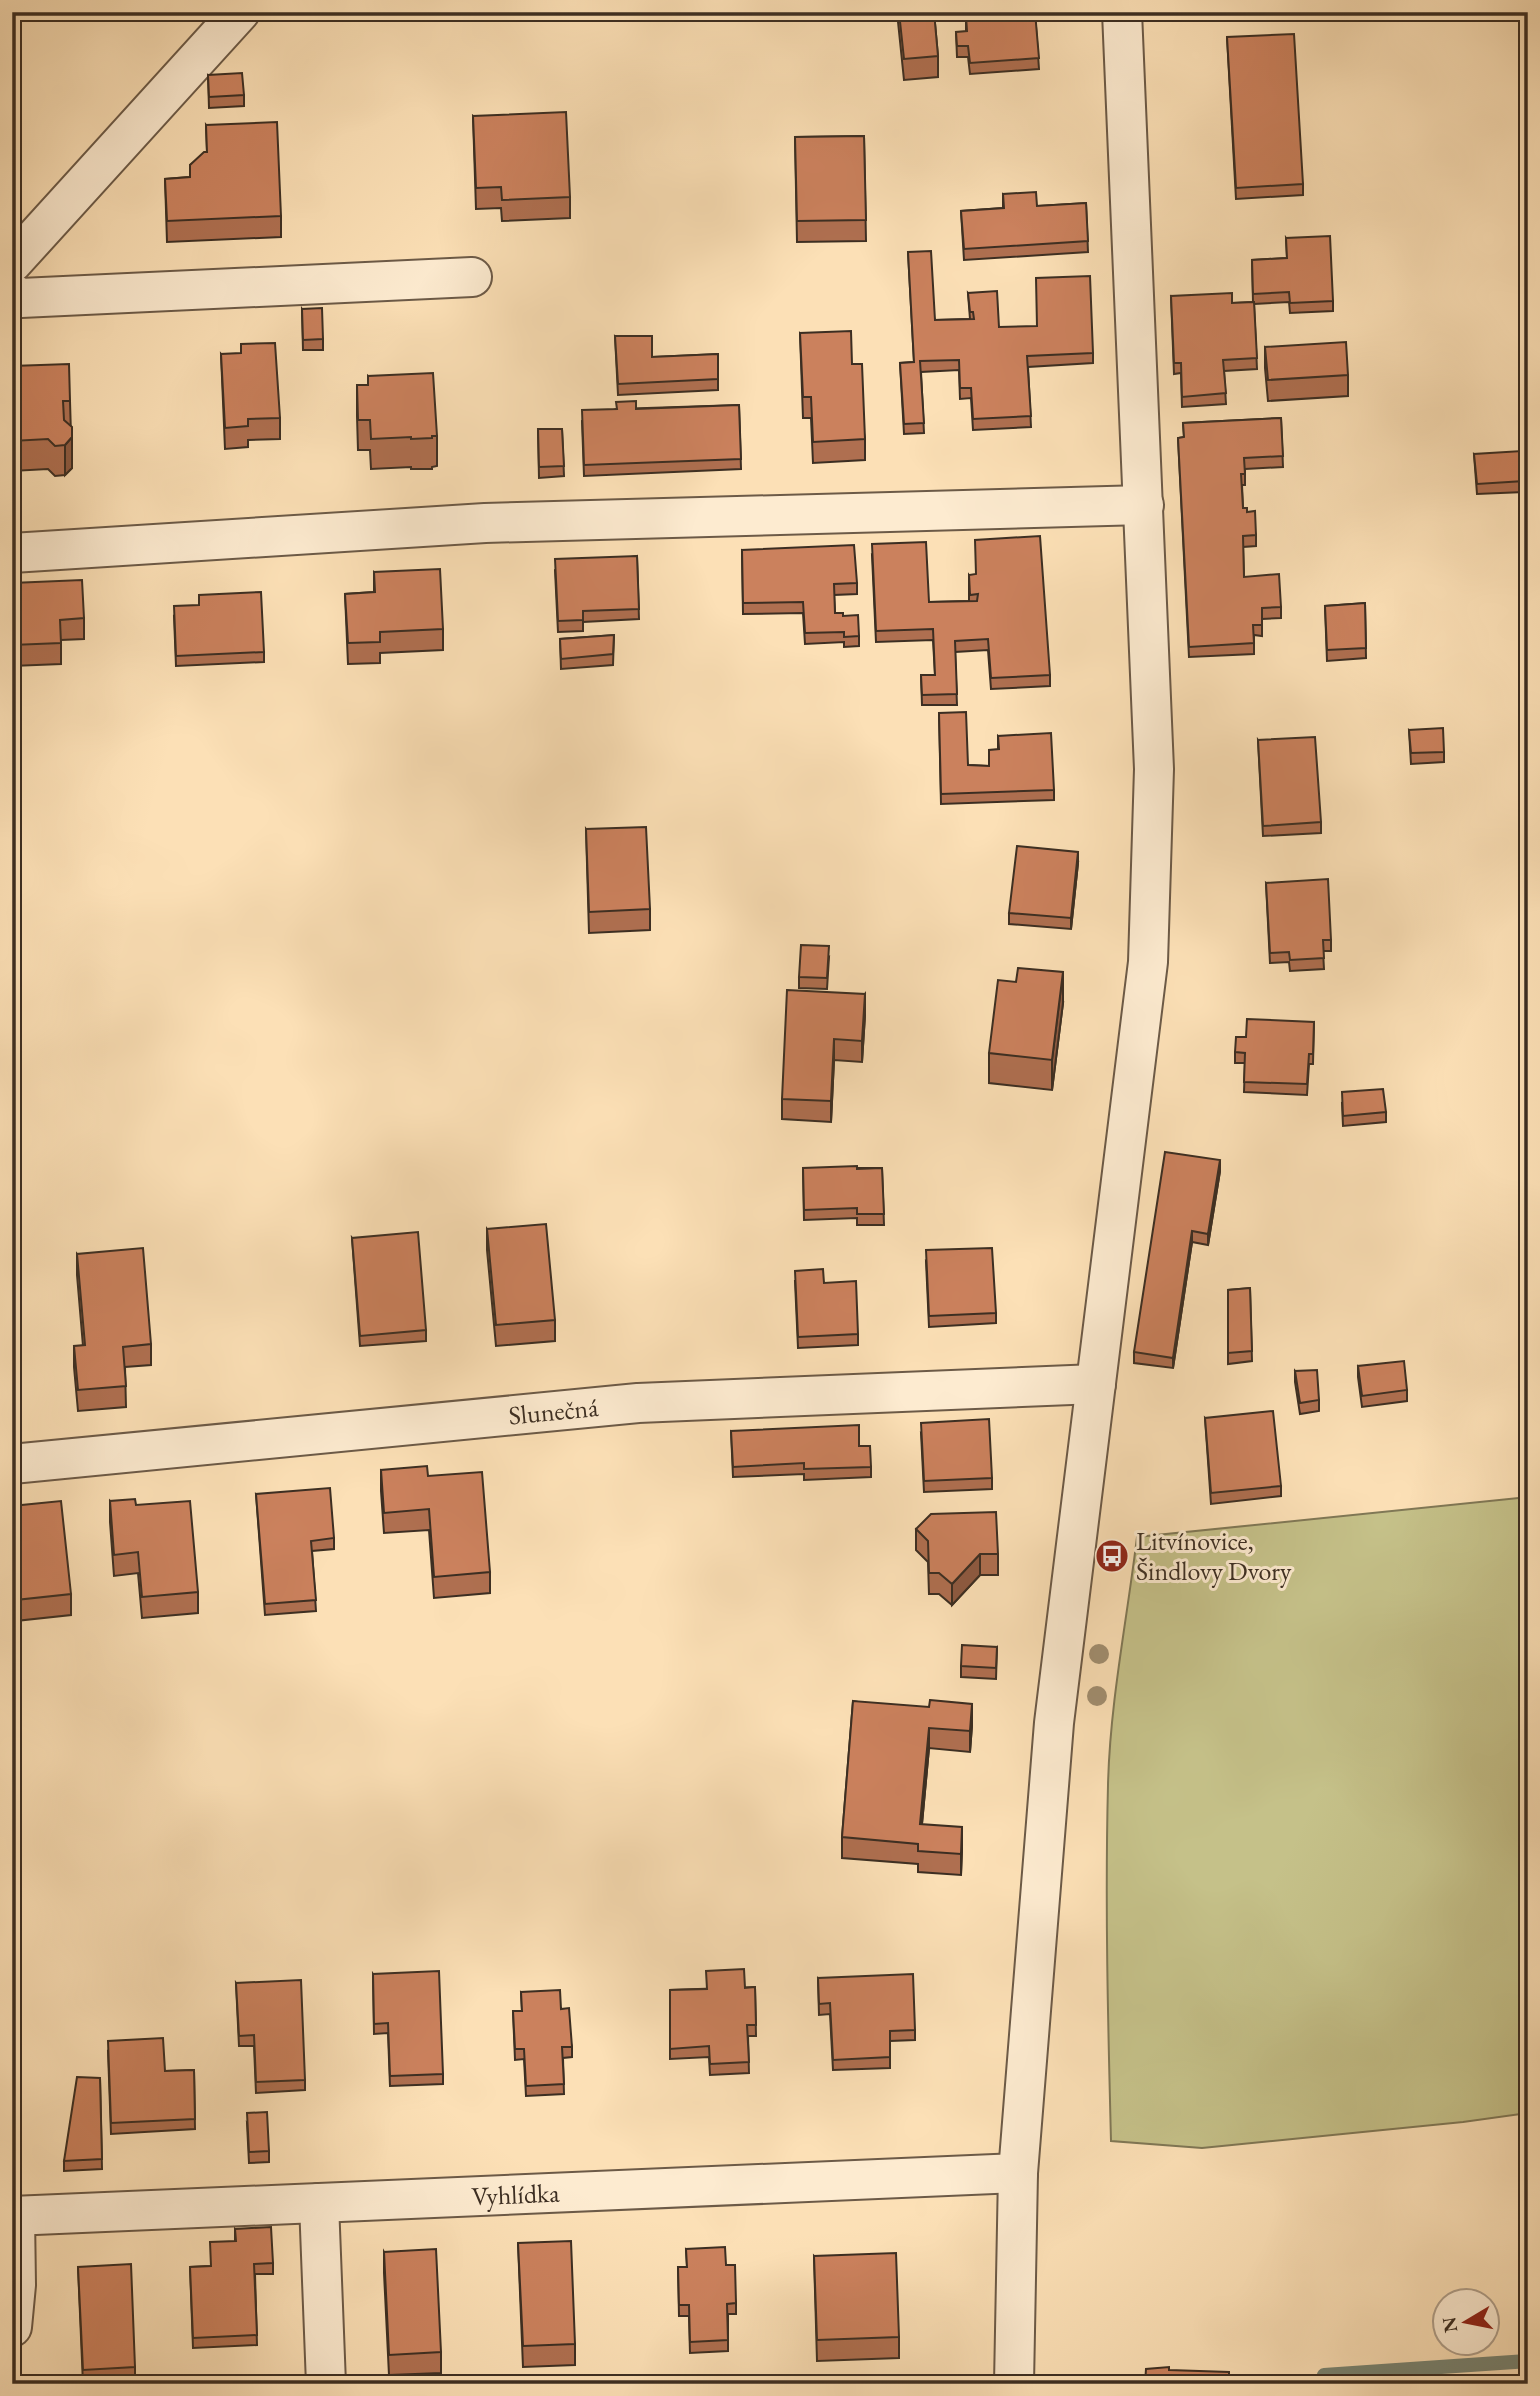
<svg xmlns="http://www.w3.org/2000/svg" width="1540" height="2396" viewBox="0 0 1540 2396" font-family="'EB Garamond',serif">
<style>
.green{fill:#c5c189;stroke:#807856;stroke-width:2}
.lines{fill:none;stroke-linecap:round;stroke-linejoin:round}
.stream{stroke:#788473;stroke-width:14}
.minor-casing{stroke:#6c5a47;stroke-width:42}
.minor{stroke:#fdebd0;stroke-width:38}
.tree{fill:#a18e70}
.wall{fill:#af6f50;stroke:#3c2e22;stroke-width:2}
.shaded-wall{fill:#8e5a41;stroke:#3c2e22;stroke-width:2}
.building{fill:#cb815d;stroke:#3c2e22;stroke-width:2}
.labels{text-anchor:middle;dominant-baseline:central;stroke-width:6;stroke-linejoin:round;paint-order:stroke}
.street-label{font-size:26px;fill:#3c2e22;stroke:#fdebd0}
.poi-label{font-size:26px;fill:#3c2e22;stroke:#fdebd0;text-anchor:start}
</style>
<rect width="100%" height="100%" fill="#fce0b6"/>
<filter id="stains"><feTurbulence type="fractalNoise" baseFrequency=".00286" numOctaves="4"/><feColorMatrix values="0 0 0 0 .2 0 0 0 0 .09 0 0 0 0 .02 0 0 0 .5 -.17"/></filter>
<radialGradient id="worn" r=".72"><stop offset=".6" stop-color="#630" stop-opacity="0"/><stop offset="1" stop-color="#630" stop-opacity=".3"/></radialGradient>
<path class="green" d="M1528,1497V2113L1463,2122L1202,2148L1111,2141C1108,2023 1105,1904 1108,1785C1110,1702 1127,1620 1137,1537Z"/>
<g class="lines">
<path class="stream" d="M1324,2375L1528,2361"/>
<defs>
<g id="minor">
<path d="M12,263L240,12"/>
<path d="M12,293L21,298L472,277"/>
<path d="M12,553L485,523L1144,505"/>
<path id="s1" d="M12,1464L638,1403L1096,1384"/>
<path d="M319,2203L326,2384"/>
<path id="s2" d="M12,2216L1018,2173"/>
<path d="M12,2327L16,2285L15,2216"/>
<path d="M1014,2384L1018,2173L1054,1723L1148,962L1154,769L1122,12"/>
</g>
</defs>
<use href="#minor" class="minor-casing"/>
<use href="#minor" class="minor"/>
</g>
<g class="tree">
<circle cx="1099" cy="1654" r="10"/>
<circle cx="1097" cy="1696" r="10"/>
</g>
<path class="wall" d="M897,12H934L938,56V77L904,80Z
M996,12H1035L1039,69L970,74L968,57H957L956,32H966V16Z
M1227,37L1303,184V195L1236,199Z
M208,75L244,95V106L209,108Z
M473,116L570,197V218L502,221L501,208L476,209Z
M206,125L281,216V237L167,242L165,179L190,177V165L207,152Z
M864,136L866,241L797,242L795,137Z
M1003,194L1037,206L1086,203L1088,252L964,260L961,211L1003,208Z
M1286,238L1333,301V311L1290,313L1289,302L1254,304L1257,369L1224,371L1226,404L1182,407L1181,373L1174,374L1171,296L1232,303L1253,302L1252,260L1287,258Z
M908,252L935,320L970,319L968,293L999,327L1093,353V363L1028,367L1031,427L973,430L971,398L960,399L959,370L921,372L924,433L904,434L900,363L914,362Z
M302,309L323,339V350H303Z
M800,333L852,364L865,439V460L813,463L811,418H803Z
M615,336L652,357L718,354V390L618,395Z
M1265,347L1348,375V396L1268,401L1265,368Z
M221,354L280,418V439L248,440V447L225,449Z
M12,366L70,401L72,468L65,475L55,476L48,469L12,471Z
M368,376L437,436V466L432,467V469H411V467L371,469L370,450H358L357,416V385H368Z
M739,405L741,469L584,476L582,421L616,409Z
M1281,418L1283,467L1245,469V485H1242L1243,508L1247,512L1256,535V546L1243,547L1244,577L1281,607V618L1262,619V636L1254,635V654L1189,657L1178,438L1184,437L1183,423Z
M538,429H562L564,476L539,478Z
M1474,454L1524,481V492L1477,494Z
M742,550L857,583V594L834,595L835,613L859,636V646L844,647V642L805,644L803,613L743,614Z
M872,555L929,602L969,601V575L1050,675V686L991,689L988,650L955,652L957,705H922L921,675H935L933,640L876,642Z
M637,556L639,619L583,622V631L558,632L555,570Z
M374,572L443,629V650L380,653V663L348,664L345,594L374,592Z
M12,583L84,618V639L61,640V664L12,666Z
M1365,603L1366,658L1327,661L1325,606Z
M174,616L264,652V662L176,666Z
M614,635L613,665L561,669L560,639Z
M939,713L968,765L989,766L998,749V736L1054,790V800L941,804Z
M1409,730L1444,752V762L1411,764Z
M1258,740L1321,822V833L1263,836Z
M586,829L650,909V930L589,933Z
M1078,863L1071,929L1009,924V913Z
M1266,883L1331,940V951H1323L1324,969L1290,971L1289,962L1270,963Z
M829,957L827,989L799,988V977Z
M865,994V1015L862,1062L834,1060L831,1122L782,1119V1099Z
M1063,1003L1052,1090L989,1083V1053Z
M1314,1022L1313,1064H1309L1307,1095L1244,1092L1245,1063H1235V1052L1246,1037Z
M1342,1103L1386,1112V1122L1343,1126Z
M803,1168H882L884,1225H857V1218L804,1220Z
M1220,1171L1208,1245L1192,1242L1173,1368L1134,1363V1352Z
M487,1229L555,1320V1341L496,1346L487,1250Z
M352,1238L426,1330V1341L360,1346Z
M77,1254L151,1344V1365L125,1367L126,1407L78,1411L74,1367V1346H83L77,1275Z
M926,1261L996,1313V1323L929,1327Z
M795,1281L824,1283L858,1334V1345L798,1348Z
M1250,1288L1252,1361L1228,1364V1290Z
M1358,1366L1407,1390V1401L1362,1407L1358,1377Z
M1295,1371L1319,1400V1411L1300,1414L1295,1382Z
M1205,1418L1281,1486V1496L1211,1504Z
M731,1431L859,1446L871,1467V1477L804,1480V1474L733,1477Z
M921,1433L992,1478V1489L924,1492Z
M381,1470L428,1476L490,1572V1593L434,1598L429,1530L384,1533L381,1491Z
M256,1494L334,1538V1549L312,1551L316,1611L265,1615Z
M110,1501L198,1592V1613L142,1618L138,1573L114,1576L110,1522Z
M12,1506L71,1594V1615L16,1621V1634H12Z
M916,1529L998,1554V1575H980L952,1605L939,1594H929L928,1562L916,1550Z
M997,1647L996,1679L961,1677V1666Z
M853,1701L972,1725L970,1752L929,1748L922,1824L962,1848L961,1875L918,1872V1864L842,1858V1837Z
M373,1974L443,2074V2084L390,2086L388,2033L374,2034Z
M818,1978L915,2030V2040L890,2041V2068L833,2070L830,2014L819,2015Z
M236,1983L305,2080V2090L256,2093L254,2046H239Z
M755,1987L756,2036H748L749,2073L710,2075L709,2057L670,2059V1990Z
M521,1992L561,2009L572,2047V2057L563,2058L564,2094L526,2096L524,2059L515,2060L513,2011H522Z
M108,2051L165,2071L194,2070L195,2129L111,2134Z
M100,2078L102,2169L64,2171V2161Z
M247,2123L269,2151V2162L249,2163Z
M235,2229L273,2263V2274H255L257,2345L193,2348L190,2267L211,2266L235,2241Z
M518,2243L575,2344V2365L523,2367Z
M686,2249L726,2265L736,2303V2314H728V2351L690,2353L689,2316H679L678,2267H687Z
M384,2252L441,2352V2373L389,2375L384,2273Z
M814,2256L899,2337V2358L817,2361Z
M78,2267L135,2367V2384H83Z"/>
<path class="shaded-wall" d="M72,437V468L65,475V445Z
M1078,852V863L1071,929V918Z
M1063,972V1003L1052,1090V1060Z
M865,994V1015L862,1062V1041Z
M834,1039V1060L831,1122V1101Z
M1220,1160V1171L1208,1245V1234Z
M1192,1231V1242L1173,1368V1358Z
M980,1554V1575L952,1605V1584Z
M972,1704V1725L970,1752V1731Z
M929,1728V1748L920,1845V1824Z
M962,1827V1848L961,1875V1854Z"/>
<path class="building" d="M899,12H934L938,56L904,59Z
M997,12H1035L1039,58L970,63L968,46H957L956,32L967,31L966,16Z
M1294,34L1303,184L1236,188L1227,37Z
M242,73L244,95L209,97L208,75Z
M566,112L570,197L502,200L501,187L476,188L473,116Z
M277,122L281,216L167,221L165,179L190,177V165L204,152H207L206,125Z
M864,136L866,220L797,221L795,137Z
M1036,192L1037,206L1086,203L1088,241L964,249L961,211L1004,208L1003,194Z
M1330,236L1333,301L1290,303L1289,292L1253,294L1252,260L1287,258L1286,238Z
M931,251L935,320L974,319L973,312H970L968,293L997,291L999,327L1037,326L1036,278L1090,276L1093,353L1027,356L1031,416L973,419L971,388H960L959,360L920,361L924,423L904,424L900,363L914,362L908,252Z
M1232,293V303L1254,302L1257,358L1223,360L1226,393L1182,397L1181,363H1174L1171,296Z
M322,308L323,339L303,340L302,309Z
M851,331L852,364H862L865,439L813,442L811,397H803L800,333Z
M615,336H652V357L718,354V379L618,384Z
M1346,342L1348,375L1268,380L1265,347Z
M275,343L280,418L248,419V426L225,428L221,354L241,353V344Z
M69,364L70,401H63L64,420L72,427V437L65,445L55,446L48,439L12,441V366Z
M433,373L437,436H432V438L411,439V437L371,439L370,420H358L357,385H368V376Z
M636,401V409L739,405L741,459L584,465L582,410L617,409L616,402Z
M1281,418L1283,456L1244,458L1245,474H1241L1243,508H1247V512L1255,511L1256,535L1243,536L1244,577L1279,574L1281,607L1262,608V625H1253L1254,643L1189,647L1178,438L1184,437L1183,423Z
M538,429H562L564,466L539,467Z
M1522,451L1524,481L1477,484L1474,454Z
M1040,536L1050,675L991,678L988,639L955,641L957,694L922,695L921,675H935L933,629L876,631L872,544L926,542L929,602L977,601L978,594L970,595L969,575L976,574L975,540Z
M854,545L857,583L834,584L835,613H843V616L858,615L859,636L844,637V632L805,633L803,602L743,603L742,550Z
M637,556L639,609L583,611V620L558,621L555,559Z
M440,569L443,629L380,632V642L348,643L345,594L375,592L374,572Z
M82,580L84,618L60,620L61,643L12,645V583Z
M261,592L264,652L176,656L174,606L199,605V595Z
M1365,603L1366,648L1327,650L1325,606Z
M614,635L613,654L561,659L560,639Z
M966,712L968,765L989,766V750L999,749L998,736L1051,733L1054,790L941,794L939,713Z
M1443,728L1444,752L1411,753L1409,730Z
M1315,737L1321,822L1263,826L1258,740Z
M646,827L650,909L589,912L586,829Z
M1017,846L1078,852L1071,918L1009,913Z
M1328,879L1331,940H1323L1324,958L1290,960L1289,952L1270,953L1266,883Z
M801,945L829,946L827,978L799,977Z
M1018,968L1063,972L1052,1060L989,1053L998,980L1016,982Z
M787,990L865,994L862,1041L834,1039L831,1101L782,1099Z
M1247,1019L1314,1022L1313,1054H1309L1307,1084L1244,1082L1245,1053L1235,1052L1236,1037H1246Z
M1383,1089L1386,1112L1343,1116L1342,1092Z
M1165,1152L1220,1160L1208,1234L1192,1231L1173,1358L1134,1352Z
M857,1166V1169L882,1168L884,1214H857V1208L804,1210L803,1168Z
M546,1224L555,1320L496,1325L487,1229Z
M418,1232L426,1330L360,1336L352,1238Z
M143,1248L151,1344L123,1347L126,1386L78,1390L74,1346L85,1345L77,1254Z
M992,1248L996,1313L929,1316L926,1250Z
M823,1269L824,1283L856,1281L858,1334L798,1337L795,1271Z
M1250,1288L1252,1351L1228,1353V1290Z
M1404,1361L1407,1390L1362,1396L1358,1366Z
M1317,1370L1319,1400L1300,1403L1295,1371Z
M1273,1411L1281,1486L1211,1493L1205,1418Z
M989,1419L992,1478L924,1481L921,1423Z
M859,1425V1446H870L871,1467L804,1469V1463L733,1467L731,1431Z
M427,1466L428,1476L482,1472L490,1572L434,1577L429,1509L384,1513L381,1470Z
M330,1488L334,1538L311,1541L316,1600L265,1604L256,1494Z
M135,1499L136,1505L190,1501L198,1592L142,1597L138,1552L114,1555L110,1501Z
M61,1501L71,1594L16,1600V1613H12V1506Z
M996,1512L998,1554H980L952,1584L939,1573H929L928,1541L916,1529L931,1514Z
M962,1645L997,1647L996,1668L961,1666Z
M930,1700L972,1704L970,1731L929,1728L920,1824L962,1827L961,1854L918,1851V1844L842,1837L853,1701L929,1707Z
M744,1969L745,1988L755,1987L756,2025H747L749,2062L710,2064L709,2046L670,2049V1990L707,1989L706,1971Z
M439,1971L443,2074L390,2076L388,2023L374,2024L373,1974Z
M913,1974L915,2030L890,2031V2057L833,2060L830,2003L819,2004L818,1978Z
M301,1980L305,2080L256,2082L254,2035L239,2036L236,1983Z
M560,1990L561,2009L569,2008L572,2047H562L564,2084L526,2086L524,2049H515L513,2011H522L521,1992Z
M163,2038L165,2071L194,2070L195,2119L111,2123L108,2041Z
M77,2077L100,2078L102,2159L64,2161Z
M267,2112L269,2151L249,2152L247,2113Z
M271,2227L273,2263L254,2264L257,2335L193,2338L190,2267L211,2266L210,2242L236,2241L235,2229Z
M571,2241L575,2344L523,2346L518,2243Z
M725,2247L726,2265H735L736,2303L727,2304L728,2340L690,2342L689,2305H679L678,2267H687L686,2249Z
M436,2249L441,2352L389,2355L384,2252Z
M896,2253L899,2337L817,2340L814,2256Z
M131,2264L135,2367L83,2370L78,2267Z
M1169,2367V2370L1229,2372V2384H1145L1146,2369Z"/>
<defs>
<symbol id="bus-disc" viewBox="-11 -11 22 22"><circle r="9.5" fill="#8f2418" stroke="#fdebd0"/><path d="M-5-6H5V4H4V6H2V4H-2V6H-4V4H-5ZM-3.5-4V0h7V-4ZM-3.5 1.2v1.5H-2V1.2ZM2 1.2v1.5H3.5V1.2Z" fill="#fff"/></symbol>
</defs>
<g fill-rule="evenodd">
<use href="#bus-disc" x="1093" y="1537" width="38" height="38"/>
</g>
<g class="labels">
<g class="street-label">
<text stroke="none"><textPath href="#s1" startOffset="544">Slunečná</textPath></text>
<text stroke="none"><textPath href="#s2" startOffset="504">Vyhlídka</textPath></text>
</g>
<g class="poi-label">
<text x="1136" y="1541">Litvínovice,<tspan x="1136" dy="30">Šindlovy Dvory</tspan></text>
</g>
</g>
<rect width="1540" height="2396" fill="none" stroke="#fce0b6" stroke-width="42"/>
<rect x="14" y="14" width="1512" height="2368" fill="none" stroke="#3c2e22" stroke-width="3.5"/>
<rect x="21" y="21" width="1498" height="2354" fill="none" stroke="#3c2e22" stroke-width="2"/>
<g transform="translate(1466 2322) rotate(260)"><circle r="33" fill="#fdebd0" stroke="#b09f8a" stroke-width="2"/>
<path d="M0-5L12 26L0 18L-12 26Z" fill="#8f2418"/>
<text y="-10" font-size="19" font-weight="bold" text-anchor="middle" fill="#3c2e22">N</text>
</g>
<rect width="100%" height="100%" filter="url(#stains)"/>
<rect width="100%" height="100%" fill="url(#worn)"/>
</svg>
